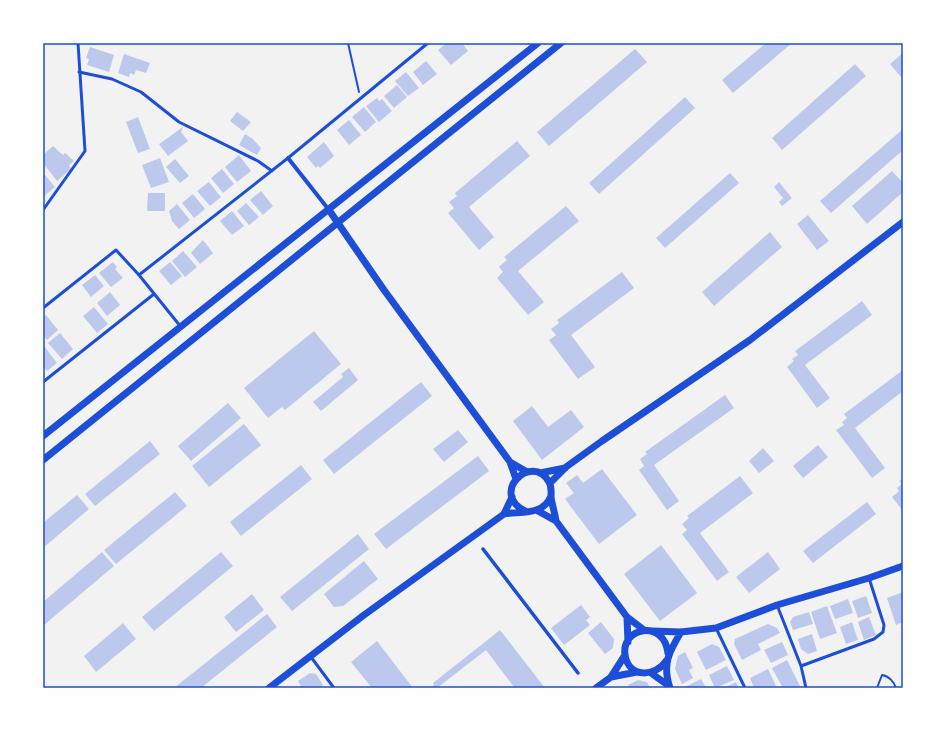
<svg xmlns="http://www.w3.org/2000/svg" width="946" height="731" viewBox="0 0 946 731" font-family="'Times New Roman',serif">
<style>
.building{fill:#bdc9ec}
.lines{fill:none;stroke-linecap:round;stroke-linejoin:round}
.path{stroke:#1d4ed8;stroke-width:2}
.service{stroke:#1d4ed8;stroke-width:3}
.pedestrian{stroke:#1d4ed8;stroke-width:3.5}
.minor{stroke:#1d4ed8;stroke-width:4}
.tertiary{stroke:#1d4ed8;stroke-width:7}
.neatline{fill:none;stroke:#1d4ed8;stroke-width:1.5}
</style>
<rect width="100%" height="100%" fill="#f2f2f2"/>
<path class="building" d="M447,43L459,45L462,43L468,51L451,65L438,50Z
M766,43H792L733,93L722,80Z
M90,47L114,55L109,72L87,65L89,59L86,58Z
M635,49L647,62L549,146L537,132Z
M903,53V76L901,77L890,64Z
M124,54L150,63L146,73L136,70L134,75L130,73L129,77L118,73Z
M426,61L437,74L423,85L413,72Z
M855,64L866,76L782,150L772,138Z
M406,72L419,88L408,96L395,81Z
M397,85L407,97L394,108L384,96Z
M685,97L695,108L599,194L589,183Z
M377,98L379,101L382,99L392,111L379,122L366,106Z
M364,107L376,122L365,132L352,117Z
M237,112L251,122L243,131L230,121Z
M138,117L150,149L138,153L126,122Z
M349,120L361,135L349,145L337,130Z
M183,127L181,132L188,141L168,156L159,144Z
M903,129V150L831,213L820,201Z
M245,134L253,139L261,148L257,155L239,145Z
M517,141L530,156L469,207L494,237L479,250L448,213L454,208L449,202L457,196L455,193Z
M324,142L334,156L320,168L318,166L316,168L307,157Z
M53,146L63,155L65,153L74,161L69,165L71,169L57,181L43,163V155Z
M239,155L251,171L237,182L225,167Z
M160,158L169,182L151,188L142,165Z
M175,159L189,176L180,183L166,167Z
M222,169L234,184L223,193L211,178Z
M892,171L903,183V192L867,224L852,206Z
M43,173L55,187L43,197Z
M730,173L739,183L665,248L656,238Z
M209,182L221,197L210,206L197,191Z
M779,182L792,198L782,206L779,202L783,198L774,187Z
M261,191L273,206L263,215L250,200Z
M148,193H165V211H147Z
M193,194L205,209L194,218L182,203Z
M246,203L259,217L249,225L237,211Z
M177,204L190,220L179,229L172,221L169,211Z
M566,206L579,221L518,271L544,302L528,315L497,278L503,272L499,267L507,260L504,257Z
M232,211L244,226L232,235L220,221Z
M808,215L829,241L817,250L797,224Z
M770,232L782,247L714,306L702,292Z
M203,240L213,253L200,264L191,253Z
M183,251L197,267L185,277L172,261Z
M113,262L117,267L115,269L123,278L111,287L99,273Z
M170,262L182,276L171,285L159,271Z
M622,272L634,288L571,335L595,367L578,379L549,340L556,335L551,329L559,323L557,320Z
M95,275L104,286L91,297L82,285Z
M110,292L120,305L107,316L97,303Z
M862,301L872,315L805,365L830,398L817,408L787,367L794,361L792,359L798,355L795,351Z
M94,307L108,324L97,333L83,316Z
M46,315L58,330L47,340L43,335V318Z
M314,331L341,364L285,410L282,407L268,418L244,388Z
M60,333L73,349L62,359L48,343Z
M44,346L57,363L47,371L43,366Z
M349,368L358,380L321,411L313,402L343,377L341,374Z
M903,370V391L855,428L885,468L872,478L836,430L844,425L842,422L847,418L844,414Z
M421,382L432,396L334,474L323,460Z
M725,395L734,408L654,465L679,501L667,510L639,470L644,466L640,459L647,454L645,452Z
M228,403L241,418L191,461L178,446Z
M532,406L548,427L571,410L584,427L542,460L513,421Z
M244,424L261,445L209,487L192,466Z
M458,430L468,442L444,462L433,449Z
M150,441L160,454L95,506L85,494Z
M818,445L828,457L803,478L793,466Z
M763,448L774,461L759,473L749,461Z
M478,456L489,471L386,549L374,534Z
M301,465L312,479L241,536L230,522Z
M602,469L637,515L599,544L565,499L574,493L566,483L577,475L583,483Z
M740,476L753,493L700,533L729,572L717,581L682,534L687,530L682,524L689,518L687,516Z
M903,478V511L892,497L899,491L897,488L902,484L899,481Z
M175,492L187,506L116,564L104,550Z
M77,495L89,509L43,548V523Z
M867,502L876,514L813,563L803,551Z
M358,534L369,549L292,611L280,597Z
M661,545L697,593L660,621L624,574Z
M102,552L114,566L44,625L43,602Z
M221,552L233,566L154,631L142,617Z
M768,552L780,569L749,593L736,577Z
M364,561L378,579L343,606L334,607L324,594Z
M903,592V622L896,625L887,598Z
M252,594L264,610L236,632L224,617Z
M866,596L872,613L858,618L852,601Z
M848,599L853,613L835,619L830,606Z
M581,605L590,617L586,620L590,625L564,645L551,628Z
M827,606L837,633L820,639L811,612Z
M809,612L813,624L793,630L790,622L793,617Z
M267,614L277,627L201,688H174Z
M869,617L876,635L864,640L858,622Z
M601,622L614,639L613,648L605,654L588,633Z
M852,622L858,640L846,644L840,627Z
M123,623L136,639L96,672L84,656Z
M768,624L777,628L780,633L758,644L761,650L742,660L734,644L735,639Z
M500,630L545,688H513L514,687L486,650L437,688H430L434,685L433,683Z
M812,634L817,651L808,654L801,649L798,639Z
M377,641L413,688H372L351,662Z
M782,642L788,655L771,663L764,650Z
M712,644L719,647L726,660L706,670L697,652Z
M685,652L693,668L689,670L693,678L682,684L675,669L678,656Z
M787,660L801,688H783L772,668Z
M727,666L734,680L715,688L709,675Z
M768,669L776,686L772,688H754L750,678Z
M310,673L316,674L323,685L319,688H302L298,681Z
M701,679L706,688H683Z
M638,680L647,682L650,688H630L628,685Z
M736,682L739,688H724Z"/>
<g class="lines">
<path class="path" d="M348,43L359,92
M877,688L882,675C889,676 894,682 896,688"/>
<path class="service" d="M79,72L112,79L141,92L179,122L258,161L272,171
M43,210L85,151L78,43
M139,275L288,158L428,43
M43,308L116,250L139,275L181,327
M43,382L154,294
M777,605L801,666
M716,628L745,688
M311,657L334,688
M806,688L801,666L874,639L883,632L884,625L869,578"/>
<path class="pedestrian" d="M483,549L578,673"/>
<path class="minor" d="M288,158L329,210"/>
<path class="tertiary" d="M329,210L384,290L510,462L516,479
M43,436L538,43
M43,460L561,43
M510,462L527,472
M540,473L565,468
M550,483L566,467L602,441L750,340L903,222
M525,511C489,493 532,452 549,482C552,487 551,491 551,497C552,505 555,513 556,521
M538,511L556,521L627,617L644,630
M504,514C521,511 543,516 551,496
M627,617L628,642
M652,631L681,632L716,628L777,605L869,578L903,566
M667,660C656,677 629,679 625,655C621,627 664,619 668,653
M651,673L669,686
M611,677L637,672
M269,688L364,615L504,514L512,497
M596,688L611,677L625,655
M670,688C662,664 669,652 681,632"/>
</g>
<rect width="946" height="731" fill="none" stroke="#ffffff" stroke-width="88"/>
<rect x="44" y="44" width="858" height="643" class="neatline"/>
</svg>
